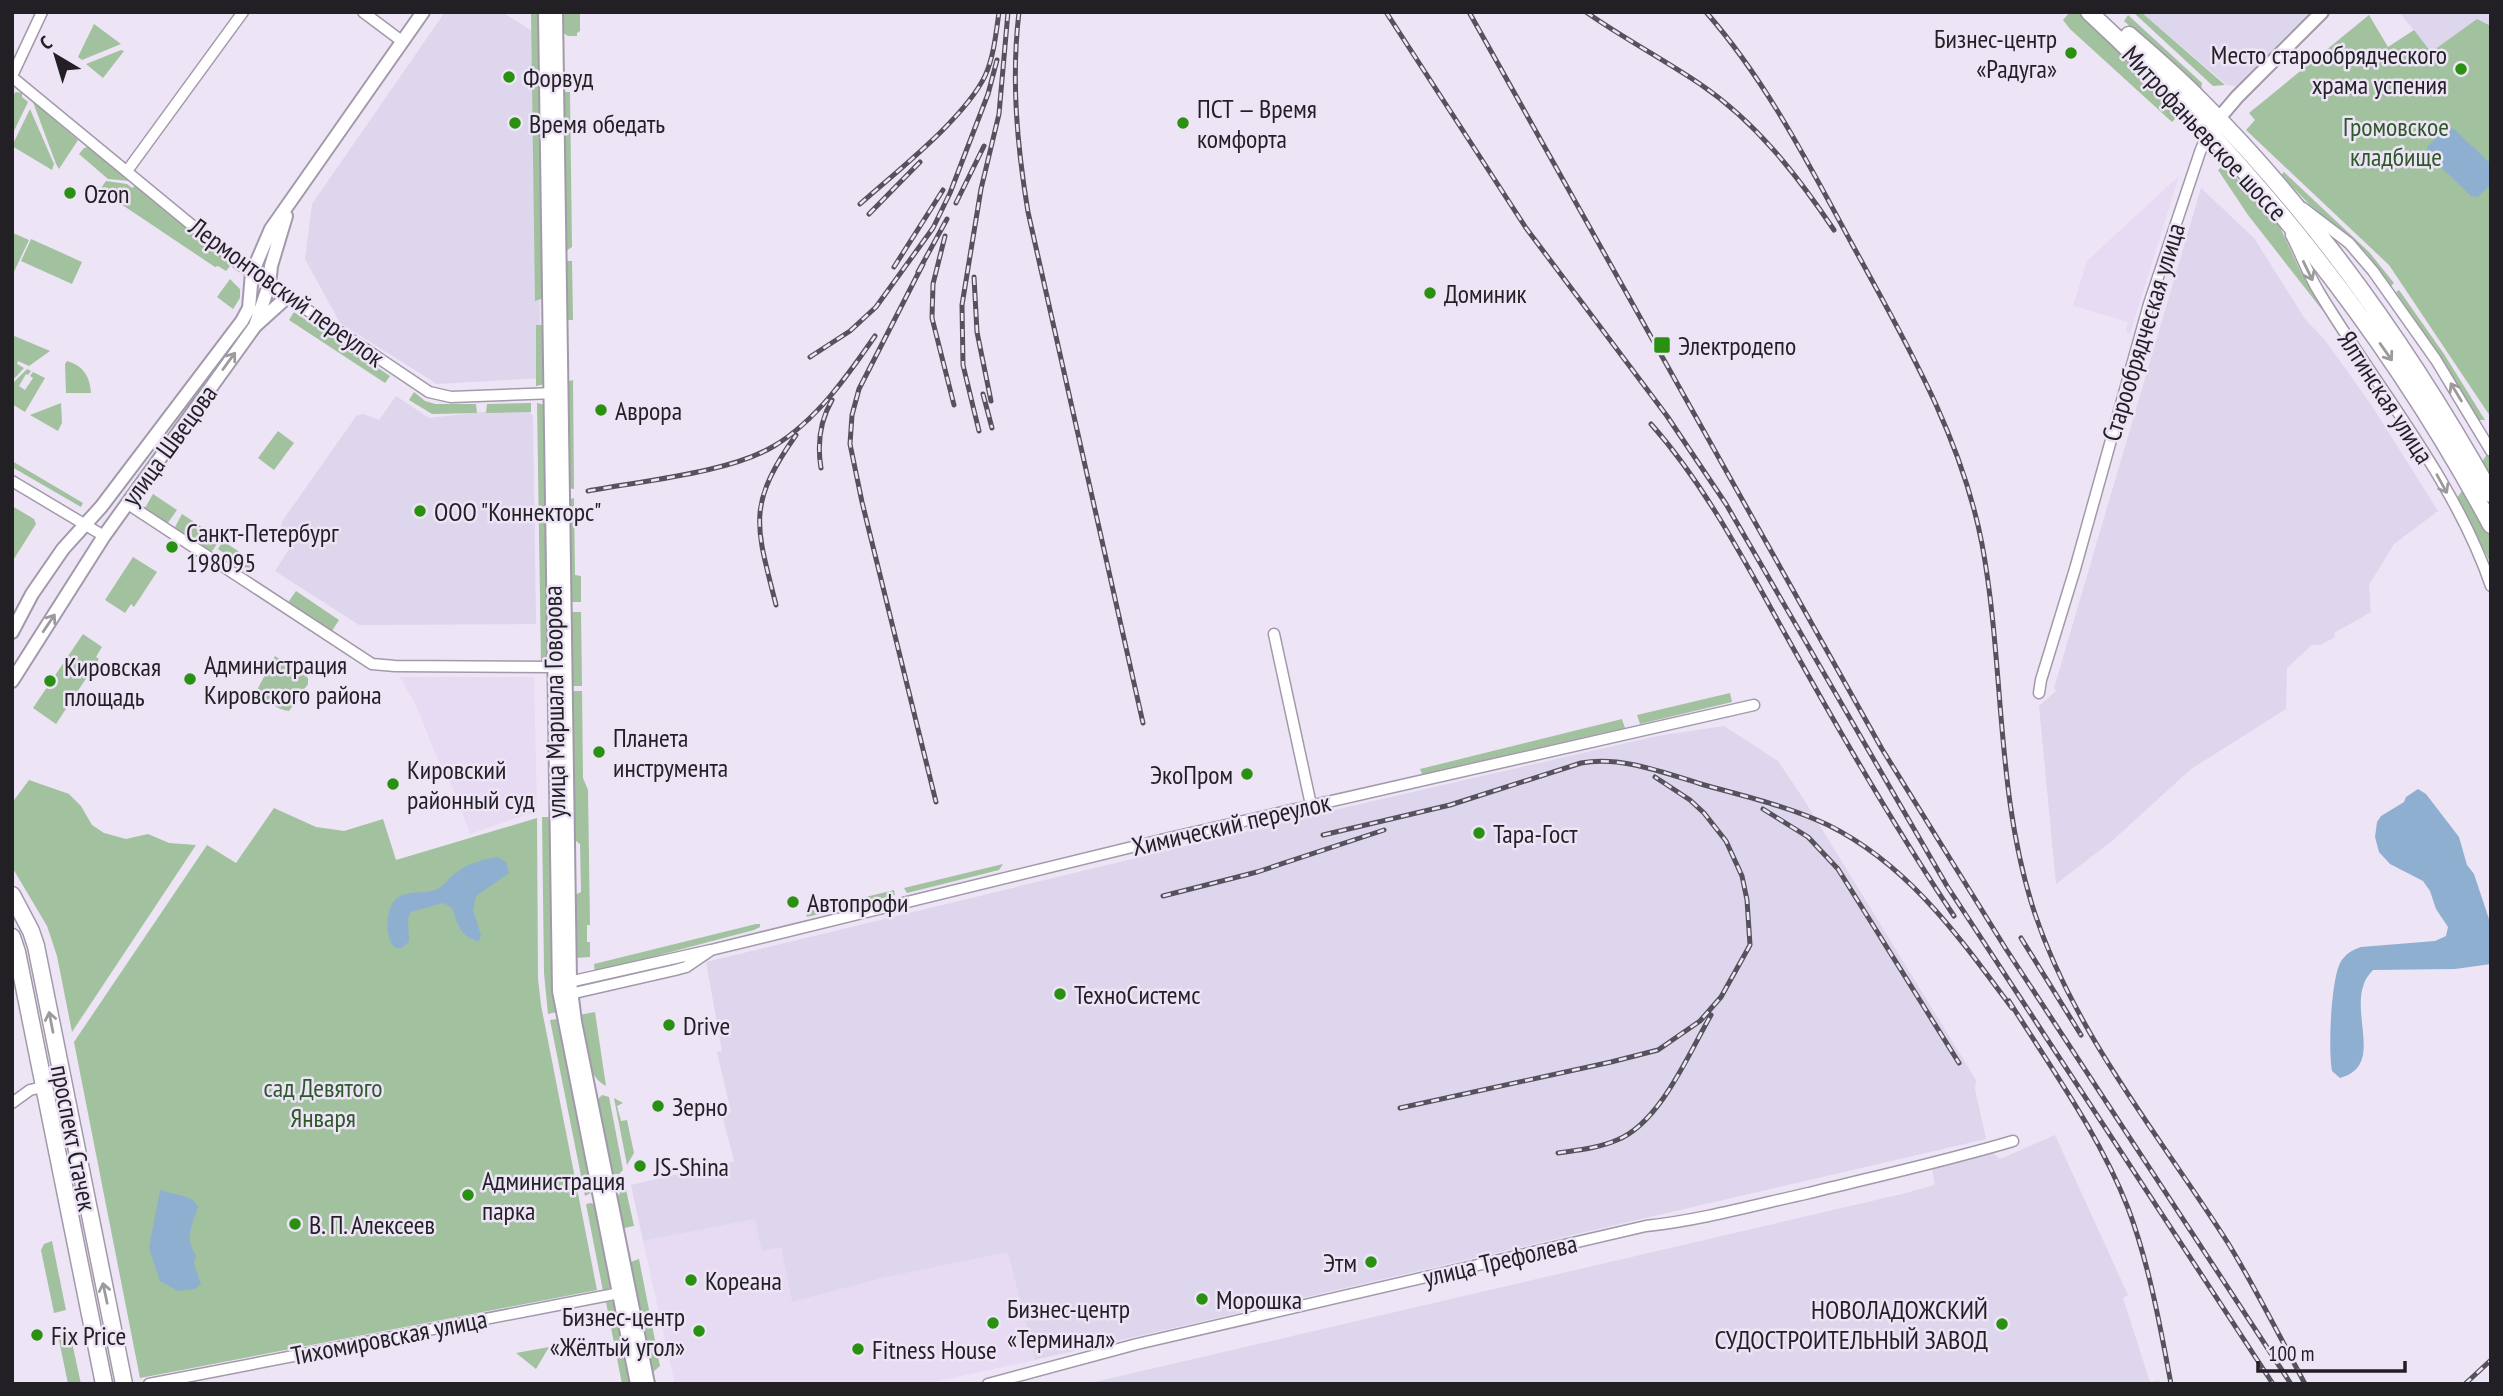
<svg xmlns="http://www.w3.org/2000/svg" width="2503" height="1396" viewBox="0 0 2503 1396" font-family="'PT Sans Narrow',sans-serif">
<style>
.built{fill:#e7daf3}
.industrial{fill:#ddd6ec}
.green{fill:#a2c19e}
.water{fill:#8fafd1}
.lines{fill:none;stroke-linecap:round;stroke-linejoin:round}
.stream{stroke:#8fafd1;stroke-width:2.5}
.minor-casing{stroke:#a299aa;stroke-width:13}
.tertiary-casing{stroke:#a299aa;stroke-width:16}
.secondary-casing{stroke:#a299aa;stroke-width:18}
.primary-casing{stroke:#a299aa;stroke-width:19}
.minor{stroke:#fff;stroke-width:10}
.tertiary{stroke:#fff;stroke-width:12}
.secondary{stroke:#fff;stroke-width:14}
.primary{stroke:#fff;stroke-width:16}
.rail-casing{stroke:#56525b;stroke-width:5}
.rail{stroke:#ede4f6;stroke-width:2.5;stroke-dasharray:8;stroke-linecap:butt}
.oneway{stroke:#9c9a9d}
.poi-dot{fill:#2a9011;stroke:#ede4f6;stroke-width:2.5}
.labels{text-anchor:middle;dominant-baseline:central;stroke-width:5;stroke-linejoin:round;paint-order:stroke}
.poi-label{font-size:26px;fill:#221f25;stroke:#ede4f6;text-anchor:start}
.park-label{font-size:26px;fill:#2d592a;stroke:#ede4f6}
.street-label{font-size:26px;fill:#221f25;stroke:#ede4f6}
</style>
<rect width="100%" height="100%" fill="#ede4f6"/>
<path class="built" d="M2179,176L2130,334L2126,332L2128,322L2073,306L2087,261Z
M400,677H534L537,811L470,834L454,791L435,753L417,707Z
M755,1219L781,1246L792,1302L886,1277L1008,1251L1035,1360L924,1384H675L643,1241Z"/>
<path class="industrial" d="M445,12H502L535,33L541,378L437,384L340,323L305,259L312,204Z
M2141,12H2311L2236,86L2227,85Z
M2399,12H2491V26L2477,19L2431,52Z
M2201,188L2254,238L2305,319L2325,340L2374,409L2438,511L2394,544L2369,585L2371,612L2334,633L2335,637L2320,645H2312L2287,668L2286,709L2191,769L2112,841L2056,884L2039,706L2056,691L2054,688Z
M396,396L429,418L525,407L533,416L536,624L359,625L275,571L296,538L281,527L283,520L357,415L363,414L379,420Z
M1724,726L1778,761L1801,795L1976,1080L1975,1089L1986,1139L1035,1360L1008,1252L886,1277L792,1302L781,1247L762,1251L755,1219L643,1241L631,1185L734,1161L722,1115L731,1112L717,1052L722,1051L706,962L1356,805L1657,736Z
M2055,1135L2128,1295L2123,1298L2150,1382L2159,1380L2160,1384H1086L1902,1194L1935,1185L1932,1169L1993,1153L2000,1159Z"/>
<path class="green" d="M531,12H540L544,298L535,301Z
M560,12H580V31L577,33V36H568L562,32Z
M2070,12H2079L2182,111L2172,122L2070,29L2063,20Z
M2133,12H2141L2225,85L2213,86Z
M2128,15L2202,83L2201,90L2124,21Z
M2369,15L2388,47L2414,30L2431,52L2477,19L2491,26L2490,416L2389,265L2246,130L2255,120L2249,113Z
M94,24L121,44L82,60L78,57Z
M121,50L124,51L103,78L86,64Z
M16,92L22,93V97L28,102L12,135V96Z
M565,92H570L572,247L566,251L564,250L562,95Z
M33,102L78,140L59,169L56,164Z
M30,109L54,164L52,170L12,146Z
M88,147L129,181L108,179L79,154L84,148Z
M2224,165L2243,185L2247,182L2278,223L2300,270L2323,311L2248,215L2218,170Z
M2284,172L2369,252L2394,283L2391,286L2367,254L2309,204L2281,175Z
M106,181L127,184L132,188L135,186L231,265L226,271L218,266L215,267L103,192L101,188Z
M13,233L29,240L12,276V235Z
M31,239L82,262L72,284L21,261Z
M567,261H572L573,320H565L564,263Z
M230,279L240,289V298L233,309L217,297Z
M2399,290L2444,354L2485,420H2479L2440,357L2396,292Z
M294,312L390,376L385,383L289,320Z
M536,325H544L545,384L536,386Z
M12,335L50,351L29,366L18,361L17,364L24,368L12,381Z
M67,361C84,366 90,377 91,393H66L65,364Z
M27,369L31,371L28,375L26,374L19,386L25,390L33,378L30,376L33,372L45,378L25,412L12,404V384Z
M573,380L574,489L567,488L566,382Z
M414,392L425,401L435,404H476L477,413L432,414L409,400Z
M61,403L62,423L58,431L30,415Z
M531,403V412L486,413L487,404Z
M537,403L545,405L549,654L546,661L541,663Z
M278,431L294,443L274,470L258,458Z
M2488,453L2491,458V564L2457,498Z
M12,461L83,503L81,507L12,467Z
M153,494L177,510L167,524L145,508Z
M574,498L575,575L581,576V602H569L567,500Z
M12,506L34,519L36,524L12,562Z
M182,514L220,539L213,550L209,552L174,529Z
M223,541L256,563L250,571L218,549Z
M133,557L157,572L134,607L131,604L125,613L105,600Z
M296,591L339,620L330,634L287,604Z
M572,612H581L582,686H570L569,614Z
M83,634L102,647L96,657L99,659L56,724L33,708Z
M275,656L308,678V684L289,711C278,710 263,700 257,690Z
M570,691H582L583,778L588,790L590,925H587V942H590V957L575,958L573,896L581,892L580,844L572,838Z
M1730,693L1732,702L1640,724L1637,715Z
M1622,719L1625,728L1422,774L1420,769Z
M29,780L69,794L81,806L92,825L104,833L126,839L148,834L169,843L196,845L72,1032L57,956L47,926L12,867V803Z
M274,808L316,827L344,831L383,819L396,860L537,818L538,979L541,1005L597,1290L140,1378L74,1042L207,845L236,863Z
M542,817H551L554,992L557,1012L548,1014L544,973Z
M1003,864L999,870L907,893L904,888Z
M894,890L895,895L807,917L806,912Z
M756,924H760V927L754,930L595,972L594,964Z
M595,1012L606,1086C583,1074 583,1038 579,1015Z
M558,1019L593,1192L585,1196L550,1020Z
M602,1095L609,1097L623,1170L619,1174H612L597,1100Z
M614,1098L623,1103L617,1106L621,1121L627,1120L634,1153L627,1165Z
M625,1185L634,1226L624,1228L621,1226L616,1199Z
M591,1203L596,1205L612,1287L603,1291L586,1204Z
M52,1241L66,1310L54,1313L41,1250L44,1244Z
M639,1259L660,1366L653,1372L650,1371L628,1263Z
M615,1301L631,1384H622L606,1302Z
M70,1333L81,1384H68L58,1335Z
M549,1347L536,1369L516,1353Z"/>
<path class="water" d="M2447,127L2454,129L2491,164V184L2478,197L2471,196L2427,154V147Z
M2418,789L2426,794L2459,837L2467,865L2474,874L2491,925V964L2455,969L2373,970C2340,1002 2390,1065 2340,1078L2332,1071C2328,1049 2331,982 2340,963C2345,954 2352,950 2361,947L2435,941L2446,936L2448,927L2436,909L2430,891L2423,881L2390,864L2379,852L2375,837L2377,822L2381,816L2404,802L2406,797Z
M498,857L506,862L509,873L476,896L473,910L481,935L479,941C461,939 457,923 452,908L443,903L411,912L408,919L409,941C388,968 380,913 396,899C408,889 425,895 438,889C443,886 448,879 453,875C466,864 482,859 498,857Z
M160,1190C172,1195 193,1194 198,1207C192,1226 184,1238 196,1255L194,1264L201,1284L195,1289L178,1291L160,1281L149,1248Z"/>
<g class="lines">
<path class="stream" d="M2267,1383L2268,1384"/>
<defs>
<path id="minor" d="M363,12L403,42
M12,76L42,12
M12,77L239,264L429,392L451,397L556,393
M127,171L243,12
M2303,208L2349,243L2373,271L2436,360L2491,451
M2291,235C2301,254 2308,274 2319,292C2376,387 2455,480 2491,586
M12,481L104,536
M128,504L372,664L395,666L560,667
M1274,634L1311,805
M2039,693L2041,680L2075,569L2149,304L2200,152L2209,130
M711,950L1169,838L1754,705
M711,950L686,967L675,970L570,994L559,991L569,982Z
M12,1103L30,1090L43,1087
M149,1384L625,1292
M988,1384L1137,1344L1646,1226C1701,1220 1755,1205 1809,1193C1878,1176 1946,1161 2013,1141"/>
<path id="tertiary" d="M545,12L559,991L637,1384
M2214,124L2237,97L2322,12
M255,326L287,297
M12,632L32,594L63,549L101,507L242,321L249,308L252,273L271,229L423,12
M12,681L104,536L255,326L269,285L271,266L286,216"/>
<path id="secondary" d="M555,12L569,982L574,1022L647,1384"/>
<path id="primary" d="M2089,12C2250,161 2387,331 2491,525
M2129,35C2153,56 2178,77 2200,100C2316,216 2411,351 2491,494
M12,895L31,931L36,946L124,1384
M12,937L17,952L104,1384"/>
</defs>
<use href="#minor" class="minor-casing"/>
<use href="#tertiary" class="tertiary-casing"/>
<use href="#secondary" class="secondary-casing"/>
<use href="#primary" class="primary-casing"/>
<use href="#minor" class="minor"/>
<use href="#tertiary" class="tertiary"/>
<use href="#secondary" class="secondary"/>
<use href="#primary" class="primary"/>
<defs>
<path id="rail" d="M1019,12C1011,80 1017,145 1028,212L1143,723
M1386,12L1526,228L1667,416L1726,504L1947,886L2273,1384
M1469,12L1882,749L2006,949L2291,1384
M1586,12C1623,38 1663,59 1700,84C1756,122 1797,175 1834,230
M1706,12C1767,82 1808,163 1852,244C1905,341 1961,435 1982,544C2005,668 1995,794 2035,914C2076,1036 2160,1136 2228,1243C2256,1289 2280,1337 2305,1384
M956,203L984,146
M860,204C897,171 964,119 985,76C994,56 996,33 999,12
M869,214L920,162
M945,236L933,284L932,318L954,405
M923,264L859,389L852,415L850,444L862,502L936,802
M894,267L943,190
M918,272L947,219
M974,277L977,332L991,401
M810,357L850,331L876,307L933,228L950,193L988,94L997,60
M983,394L992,428
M1651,424C1707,487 1747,566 1788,639C1840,733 1894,826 1954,916
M979,431L963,365L962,305L981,189L999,114L1008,12
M821,468C817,444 820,421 832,400
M588,491C641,481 729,473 774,446C816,421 848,375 875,336
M776,605C756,525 746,506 796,435
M1763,809L1808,837L1838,869L1959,1063
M1323,835L1450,805L1581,763C1621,756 1662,772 1701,784C1743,796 1788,806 1828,825C1909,865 1960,938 2012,1008
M1163,896L1257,872L1384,830
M2021,938L2081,1035
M2009,1001C2051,1068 2099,1134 2128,1208C2149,1264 2160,1325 2171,1384
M1400,1108L1611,1062L1658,1050L1700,1021L1721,997L1750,945L1747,900L1742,876L1726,841L1704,813L1690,800L1655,777
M1558,1153C1578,1150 1599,1148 1617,1140C1660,1123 1689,1053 1711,1015
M2465,1384L2491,1360"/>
</defs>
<use href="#rail" class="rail-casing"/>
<use href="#rail" class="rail"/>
</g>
<defs><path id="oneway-shaft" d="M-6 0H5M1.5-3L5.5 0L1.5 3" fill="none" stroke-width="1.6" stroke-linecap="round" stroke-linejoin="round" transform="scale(1.75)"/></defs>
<g class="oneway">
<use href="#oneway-shaft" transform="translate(2308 271) rotate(64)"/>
<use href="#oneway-shaft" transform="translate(2386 352) rotate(55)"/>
<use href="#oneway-shaft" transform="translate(229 361) rotate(-54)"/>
<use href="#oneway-shaft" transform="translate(2456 392) rotate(-121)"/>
<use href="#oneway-shaft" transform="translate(2442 484) rotate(61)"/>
<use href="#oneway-shaft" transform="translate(49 623) rotate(-56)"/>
<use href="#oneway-shaft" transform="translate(51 1022) rotate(-101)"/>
<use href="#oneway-shaft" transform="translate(105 1293) rotate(-102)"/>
</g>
<g class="poi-dot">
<circle cx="2071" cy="53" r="7"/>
<circle cx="2461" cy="69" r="7"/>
<circle cx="509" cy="77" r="7"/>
<circle cx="515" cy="123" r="7"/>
<circle cx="1183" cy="123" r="7"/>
<circle cx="70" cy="193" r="7"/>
<circle cx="1430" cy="293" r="7"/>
<rect x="1653" y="336" width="18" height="18" rx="3.5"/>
<circle cx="601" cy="410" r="7"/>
<circle cx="420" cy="511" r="7"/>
<circle cx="172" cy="547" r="7"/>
<circle cx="190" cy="679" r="7"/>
<circle cx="50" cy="681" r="7"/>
<circle cx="599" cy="752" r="7"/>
<circle cx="1247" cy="774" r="7"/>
<circle cx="393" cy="784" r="7"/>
<circle cx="1479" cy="833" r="7"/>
<circle cx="793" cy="902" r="7"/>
<circle cx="1060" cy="994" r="7"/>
<circle cx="669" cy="1025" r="7"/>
<circle cx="658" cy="1106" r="7"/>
<circle cx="640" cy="1166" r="7"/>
<circle cx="468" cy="1195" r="7"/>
<circle cx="295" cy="1224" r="7"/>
<circle cx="1371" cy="1262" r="7"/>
<circle cx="691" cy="1280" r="7"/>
<circle cx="1202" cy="1299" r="7"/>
<circle cx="993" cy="1323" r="7"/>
<circle cx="2002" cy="1324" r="7"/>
<circle cx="699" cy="1331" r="7"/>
<circle cx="37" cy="1335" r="7"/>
<circle cx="858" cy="1349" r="7"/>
</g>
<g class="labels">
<g class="poi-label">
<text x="2057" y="38" text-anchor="end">Бизнес-центр<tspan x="2057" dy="30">«Радуга»</tspan></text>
<text x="2447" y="54" text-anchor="end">Место старообрядческого<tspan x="2447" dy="30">храма успения</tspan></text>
<text x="523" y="77">Форвуд</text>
<text x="1197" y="108">ПСТ — Время<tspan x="1197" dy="30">комфорта</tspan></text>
<text x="529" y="123">Время обедать</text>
<text x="84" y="193">Ozon</text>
<text x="1444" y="293">Доминик</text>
<text x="1678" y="345">Электродепо</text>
<text x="615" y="410">Аврора</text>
<text x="434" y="511">ООО "Коннекторс"</text>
<text x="186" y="532">Санкт-Петербург<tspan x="186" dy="30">198095</tspan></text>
<text x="204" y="664">Администрация<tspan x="204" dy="30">Кировского района</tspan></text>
<text x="64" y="666">Кировская<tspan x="64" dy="30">площадь</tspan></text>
<text x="613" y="737">Планета<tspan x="613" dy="30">инструмента</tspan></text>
<text x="407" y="769">Кировский<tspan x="407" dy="30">районный суд</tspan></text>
<text x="1233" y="774" text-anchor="end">ЭкоПром</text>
<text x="1493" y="833">Тара-Гост</text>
<text x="807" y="902">Автопрофи</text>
<text x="1074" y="994">ТехноСистемс</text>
<text x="683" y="1025">Drive</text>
<text x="672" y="1106">Зерно</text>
<text x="654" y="1166">JS-Shina</text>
<text x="482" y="1180">Администрация<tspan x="482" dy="30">парка</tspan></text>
<text x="309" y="1224">В. П. Алексеев</text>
<text x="1357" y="1262" text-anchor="end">Этм</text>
<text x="705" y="1280">Кореана</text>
<text x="1216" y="1299">Морошка</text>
<text x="1007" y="1308">Бизнес-центр<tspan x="1007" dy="30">«Терминал»</tspan></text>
<text x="1988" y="1309" text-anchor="end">НОВОЛАДОЖСКИЙ<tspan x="1988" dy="30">СУДОСТРОИТЕЛЬНЫЙ ЗАВОД</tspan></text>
<text x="685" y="1316" text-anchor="end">Бизнес-центр<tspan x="685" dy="30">«Жёлтый угол»</tspan></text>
<text x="51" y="1335">Fix Price</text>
<text x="872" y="1349">Fitness House</text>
</g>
<g class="park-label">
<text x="2396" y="126">Громовское<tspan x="2396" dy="30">кладбище</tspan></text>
<text x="323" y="1087">сад Девятого<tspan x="323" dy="30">Января</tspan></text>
</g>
<g class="street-label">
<text transform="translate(2205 133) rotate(47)">Митрофаньевское шоссе</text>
<text transform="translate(287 292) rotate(36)">Лермонтовский переулок</text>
<text transform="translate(2143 332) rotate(-73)">Старообрядческая улица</text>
<text transform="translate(2386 397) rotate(57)">Ялтинская улица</text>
<text transform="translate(169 445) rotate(-54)">улица Швецова</text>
<text transform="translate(554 702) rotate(-91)">улица Маршала Говорова</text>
<text transform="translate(1231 824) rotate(-13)">Химический переулок</text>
<text transform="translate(74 1138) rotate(79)">проспект Стачек</text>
<text transform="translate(1500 1260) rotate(-13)">улица Трефолева</text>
<text transform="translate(389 1337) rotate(-11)">Тихомировская улица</text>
</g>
</g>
<rect width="2503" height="1396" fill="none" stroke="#221f25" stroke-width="28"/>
<g transform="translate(56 56) rotate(322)" stroke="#ede4f6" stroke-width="5" paint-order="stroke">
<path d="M0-5L12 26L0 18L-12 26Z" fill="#221f25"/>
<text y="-10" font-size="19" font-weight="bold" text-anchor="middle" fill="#221f25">С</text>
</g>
<path d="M2258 1361v10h147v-10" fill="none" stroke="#221f25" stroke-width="3.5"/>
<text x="2268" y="1361" font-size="21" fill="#221f25" stroke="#ede4f6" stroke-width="5" paint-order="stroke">100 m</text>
</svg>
